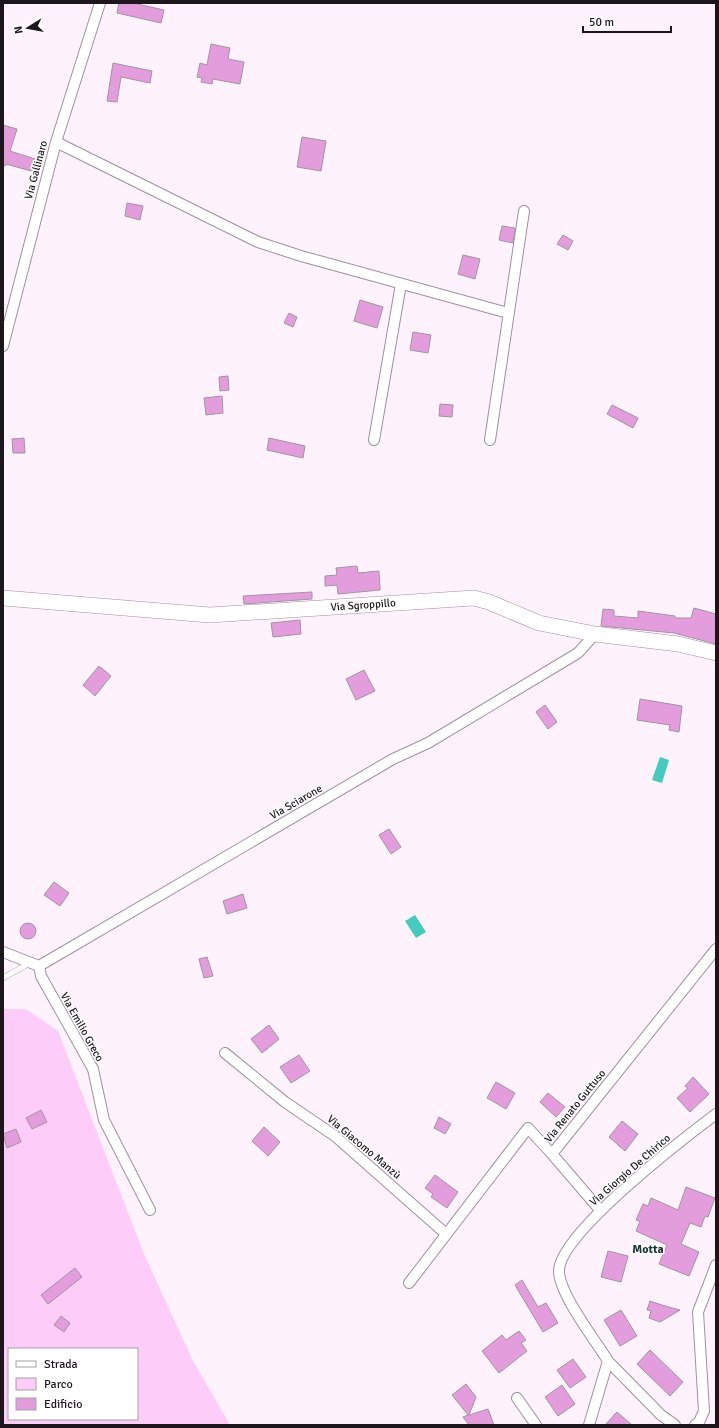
<svg xmlns="http://www.w3.org/2000/svg" width="719" height="1428" viewBox="0 0 719 1428" font-family="Signika,sans-serif">
<style>
.green{fill:#fdccf8;fill-rule:evenodd}
.water{fill:#43cbbd}
.building{fill:#e39ddd;stroke:#a393a1}
.lines{fill:none;stroke-linecap:round;stroke-linejoin:round}
.lane-casing{stroke:#a0909e;stroke-width:6}
.street-casing{stroke:#a0909e;stroke-width:12}
.secondary-casing{stroke:#a0909e;stroke-width:16}
.lane{stroke:#fff;stroke-width:5}
.street{stroke:#fff;stroke-width:10}
.secondary{stroke:#fff;stroke-width:15}
.labels{text-anchor:middle;dominant-baseline:central;stroke-width:3;stroke-linejoin:round;paint-order:stroke}
.street-label{font-size:11px;fill:#1d171d;stroke:#fff}
.neighbourhood-label{font-size:12px;font-weight:bold;fill:#163734;stroke:#fff}
</style>
<rect width="100%" height="100%" fill="#fef3fc"/>
<path class="green" d="M3,1009H26L58,1031L144,1254L193,1361L230,1425H3ZM9,1349H137V1419H9Z"/>
<path class="water" d="M660,757L669,760L662,783L652,780Z
M415,915L426,932L416,938L405,921Z"/>
<path class="building" d="M119,3H133L164,10L161,23L117,13Z
M211,44L230,48L228,59L244,62L240,84L213,79L212,84L201,82L202,78L197,77L200,63L207,65Z
M113,63L152,71L150,83L121,77L117,102L107,101Z
M3,125L17,129L10,151L35,159L31,171L6,164L5,166H3Z
M302,137L326,141L321,171L297,167Z
M127,203L143,206L140,220L125,216Z
M502,226L515,228L513,243L499,240Z
M563,235L573,241L568,250L557,244Z
M463,255L480,259L475,279L458,274Z
M360,300L383,307L377,328L354,321Z
M289,313L297,317L293,327L284,323Z
M413,332L431,335L428,353L410,350Z
M228,376L229,390L220,391L219,377Z
M222,396L223,413L206,415L204,398Z
M440,404L453,405L452,417L439,416Z
M612,405L638,418L633,428L607,414Z
M24,438L25,453H13L12,439Z
M269,438L305,446L303,458L267,450Z
M357,566L358,573L379,571L380,590L338,594L337,585L325,586V576L337,575L336,568Z
M312,592V599L244,604L243,596Z
M694,608L716,614V644L674,633L601,626L603,609L614,610V616L638,618V611L675,616V618H691Z
M300,620L301,634L273,637L271,623Z
M99,666L111,676L95,696L83,685Z
M364,670L375,691L356,700L346,679Z
M640,699L682,706L679,732L669,730L670,725L637,720Z
M545,705L557,722L548,729L536,712Z
M389,829L401,847L391,854L379,835Z
M54,882L69,893L60,906L44,895Z
M243,894L247,908L227,914L223,901Z
M20 931a8 8 0 1 1 16 0a8 8 0 1 1-16 0Z
M207,957L213,976L204,978L199,959Z
M269,1025L279,1039L262,1053L251,1039Z
M299,1055L310,1071L291,1083L280,1067Z
M693,1077L709,1094L690,1112L677,1098L688,1088L685,1086Z
M496,1082L515,1093L506,1109L487,1098Z
M548,1093L565,1107L556,1117L540,1102Z
M41,1110L47,1122L32,1129L26,1118Z
M439,1117L451,1124L445,1134L434,1128Z
M622,1121L638,1134L625,1151L609,1137Z
M264,1127L280,1142L268,1156L252,1141Z
M16,1129L21,1142L7,1148L3,1134Z
M435,1175L458,1192L447,1208L431,1197L433,1194L425,1188Z
M686,1187L715,1198L708,1217L705,1216L701,1227L690,1223L681,1244L699,1252L689,1276L659,1264L667,1245L636,1231L640,1221L636,1220L643,1204L648,1206L651,1198L678,1210Z
M608,1251L628,1256L621,1282L601,1277Z
M75,1268L82,1277L48,1304L41,1295Z
M522,1280L538,1307L546,1303L558,1323L543,1332L515,1285Z
M650,1301L665,1306L680,1310L660,1322L649,1318L651,1311L647,1310Z
M621,1310L637,1336L620,1346L604,1320Z
M61,1316L70,1323L64,1332L54,1325Z
M519,1331L526,1340L521,1343L527,1351L499,1373L482,1351L502,1335L506,1340Z
M650,1350L683,1382L670,1396L637,1364Z
M573,1359L586,1377L570,1388L557,1370Z
M466,1384L476,1397L469,1415L488,1409L494,1425H469L463,1417L468,1415L452,1395Z
M562,1385L575,1404L558,1416L545,1397Z
M617,1412L632,1425H605Z"/>
<g class="lines">
<defs>
<path id="lane" d="M3,978L30,963"/>
<path id="street" d="M56,142L258,242L301,256L508,313
M3,346L56,142L100,3
M374,440L401,284
M490,440L524,211
M3,952L39,966L393,759L428,743L578,653L595,634
M39,966L41,976L93,1069L104,1120L150,1210
M225,1053L285,1102L335,1136L446,1234
M552,1154L600,1210
M409,1283L528,1128L552,1154L716,949
M608,1361L661,1415L675,1425
M517,1398L536,1425
M589,1425L608,1361C596,1341 559,1294 559,1271C559,1234 684,1138 716,1114
M695,1425L699,1422L704,1411L698,1312L716,1265"/>
<path id="secondary" d="M3,598L210,615L474,598L489,602L539,623L595,634L678,644L716,653"/>
</defs>
<use href="#lane" class="lane-casing"/>
<use href="#street" class="street-casing"/>
<use href="#secondary" class="secondary-casing"/>
<use href="#lane" class="lane"/>
<use href="#street" class="street"/>
<use href="#secondary" class="secondary"/>
</g>
<g class="labels">
<g class="street-label">
<text transform="translate(36 170) rotate(-75)">Via Gallinaro</text>
<text transform="translate(363 605) rotate(-4)">Via Sgroppillo</text>
<text transform="translate(296 802) rotate(-30)">Via Sciarone</text>
<text transform="translate(82 1027) rotate(61)">Via Emilio Greco</text>
<text transform="translate(575 1106) rotate(-51)">Via Renato Guttuso</text>
<text transform="translate(364 1147) rotate(40)">Via Giacomo Manzù</text>
<text transform="translate(630 1170) rotate(-41)">Via Giorgio De Chirico</text>
</g>
<g class="neighbourhood-label">
<text x="648" y="1249">Motta</text>
</g>
</g>
<rect width="719" height="1428" fill="none" stroke="#1d171d" stroke-width="8"/>
<rect x="8" y="1348" width="130" height="72" fill="#ffffff" stroke="#a5a2a5"/>
<rect x="16" y="1361" width="20" height="6" fill="#ffffff" stroke="#a5a2a5"/>
<text x="44" y="1368" font-size="12" fill="#1d171d">Strada</text>
<rect x="16" y="1378" width="20" height="12" fill="#fdccf8" stroke="#a5a2a5"/>
<text x="44" y="1388" font-size="12" fill="#1d171d">Parco</text>
<rect x="16" y="1398" width="20" height="12" fill="#e39ddd" stroke="#a5a2a5"/>
<text x="44" y="1408" font-size="12" fill="#1d171d">Edificio</text>
<g transform="translate(28 28) rotate(259)" stroke="#ffffff" stroke-width="3" paint-order="stroke">
<path d="M0-3L7 15L0 10L-7 15Z" fill="#1d171d"/>
<text y="-6" font-size="11" font-weight="bold" text-anchor="middle" fill="#1d171d">N</text>
</g>
<path d="M583 26v6h88v-6" fill="none" stroke="#1d171d" stroke-width="2"/>
<text x="589" y="26" font-size="12" fill="#1d171d" stroke="#ffffff" stroke-width="3" paint-order="stroke">50 m</text>
</svg>
